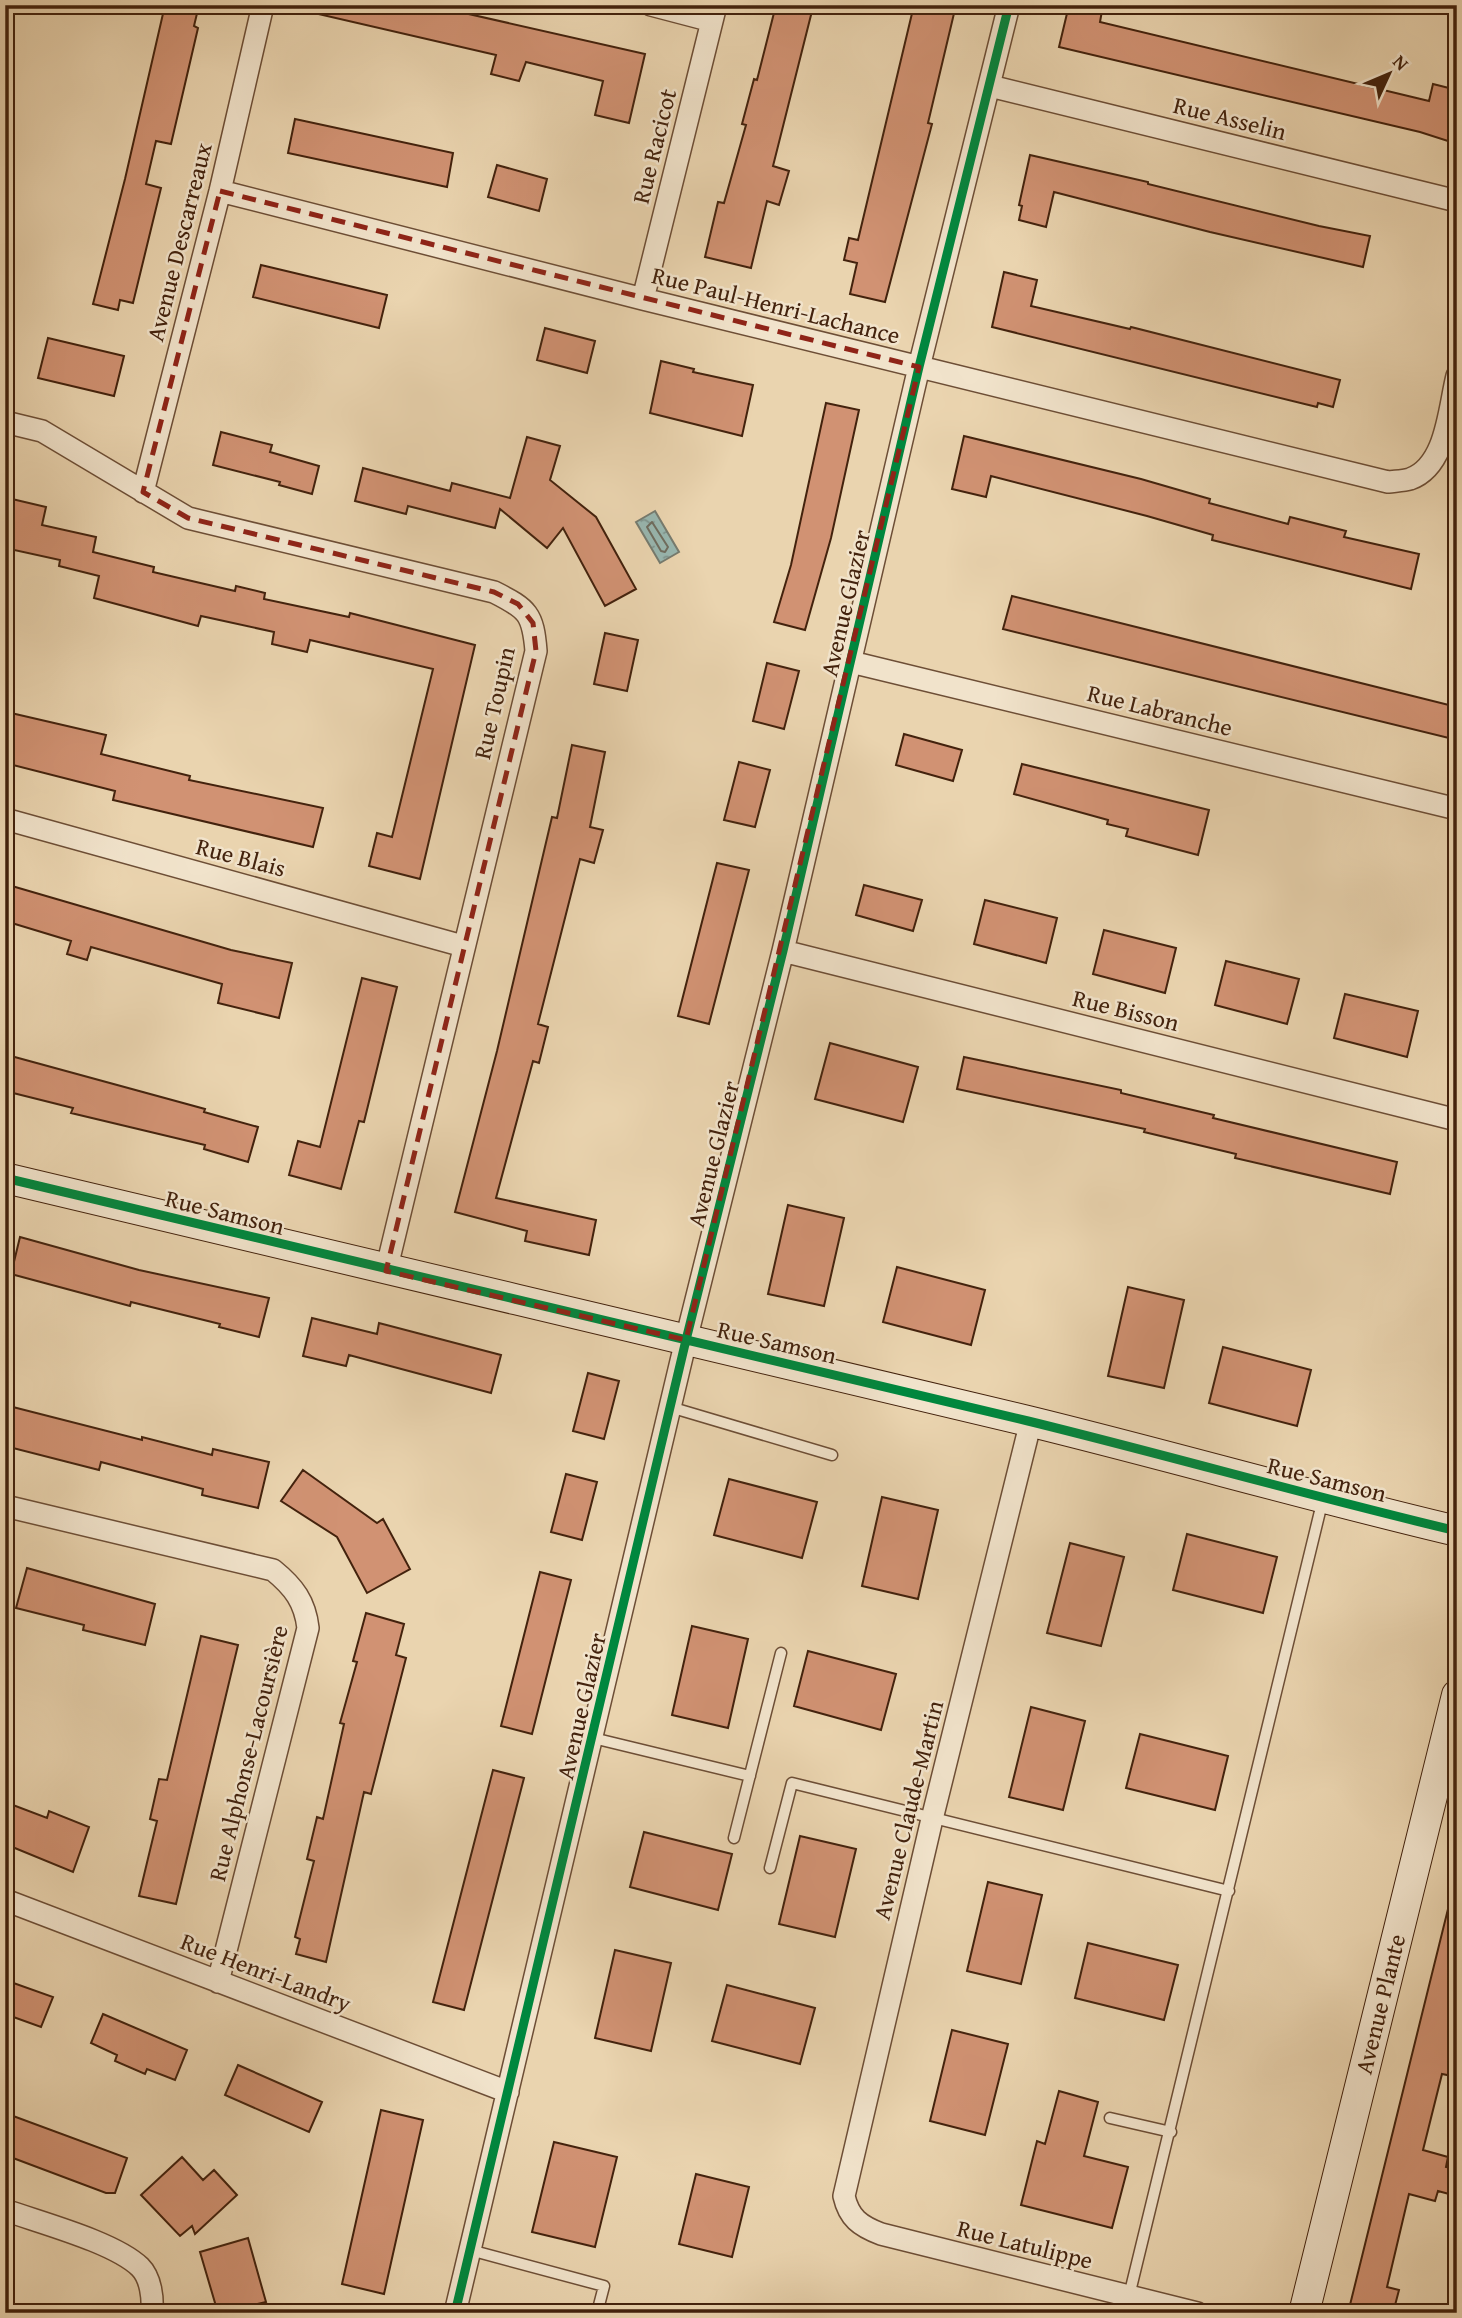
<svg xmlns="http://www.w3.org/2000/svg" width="1462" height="2318" viewBox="0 0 1462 2318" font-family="'Gentium Book Plus',serif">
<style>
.water{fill:url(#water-ripples);stroke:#767b6f;stroke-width:2}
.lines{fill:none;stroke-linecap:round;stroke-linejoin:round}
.shore{stroke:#6e6c5e;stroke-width:2}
.building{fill:#d19273;stroke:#43220d;stroke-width:2}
.lane-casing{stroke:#6d4e36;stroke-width:13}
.street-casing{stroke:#6d4e36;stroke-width:24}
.secondary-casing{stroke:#43220d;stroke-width:32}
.lane{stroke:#f1e3cb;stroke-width:10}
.street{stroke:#f1e3cb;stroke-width:21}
.secondary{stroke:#f1e3cb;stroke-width:30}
.cycleway-casing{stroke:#f1e3cb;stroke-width:13}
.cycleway{stroke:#00873e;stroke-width:9}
.marked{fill:none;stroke:#8f2418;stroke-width:5;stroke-dasharray:14 9;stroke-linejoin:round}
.labels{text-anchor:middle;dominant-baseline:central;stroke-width:5;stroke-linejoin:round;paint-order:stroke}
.street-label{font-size:24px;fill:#43220d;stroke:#f1e3cb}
</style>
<defs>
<pattern id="water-ripples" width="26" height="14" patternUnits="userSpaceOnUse" patternTransform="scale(1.75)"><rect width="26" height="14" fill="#98b7b0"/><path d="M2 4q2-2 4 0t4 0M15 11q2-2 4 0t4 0" fill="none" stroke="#7e948e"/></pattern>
</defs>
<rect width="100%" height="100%" fill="#ead4af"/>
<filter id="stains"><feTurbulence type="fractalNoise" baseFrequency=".00286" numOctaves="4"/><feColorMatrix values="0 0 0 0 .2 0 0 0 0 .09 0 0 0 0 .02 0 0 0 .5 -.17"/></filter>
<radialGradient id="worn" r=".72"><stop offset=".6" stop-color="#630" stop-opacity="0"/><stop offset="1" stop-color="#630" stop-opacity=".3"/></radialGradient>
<path class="water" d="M655,511L679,552L660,563L636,522Z"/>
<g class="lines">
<path class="shore" d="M652,522L668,547L665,552L661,551L647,527Z"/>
</g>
<path class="building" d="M165,5H199L194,26L198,28L171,144L156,141L146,184L161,188L133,303L120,300L118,310L93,304L125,179Z
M315,5H429L645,54L629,123L595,115L603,81L526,62L519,81L491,74L496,55L314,13Z
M776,5L812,11L773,166L789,171L779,205L767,201L751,268L705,257L718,202L724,203L746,125L742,124L754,79L757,80Z
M914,5H956L928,123L932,124L885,302L850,294L857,263L844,260L849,238L858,240Z
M1069,5H1103L1100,22L1429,101L1433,84L1457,90V119L1451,142L1420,132L1059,47Z
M295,119L453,153L447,187L288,153Z
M1030,155L1148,182V184L1319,226L1370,236L1363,267L1210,232L1054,192L1046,227L1019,220L1022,206L1019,205Z
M497,165L547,179L539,211L488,197Z
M261,265L387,295L379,328L253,297Z
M1004,272L1037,280L1031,306L1130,329L1131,327L1340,380L1333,407L1318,403L1317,407L992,327Z
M545,328L595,341L587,373L537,360Z
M48,338L124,356L114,396L38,378Z
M661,361L694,369L693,372L753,385L742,436L650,413Z
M826,403L859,410L831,538L805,630L774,622L791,565Z
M221,432L272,445L270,452L319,466L312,494L279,485L280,482L213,465Z
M964,436L1141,479L1210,499L1209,503L1288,524L1290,517L1346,531L1344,537L1419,554L1411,589L1212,540L1213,535L1147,516L991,476L986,497L952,489Z
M527,437L560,446L550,480L596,517L636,589L605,606L563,528L547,548L500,509L495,528L408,506L406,514L355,501L363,468L450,491L452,483L510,498Z
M12,499L46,507L42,525L96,537L93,552L154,567L153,572L235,591L236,586L265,593L264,599L349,617L350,613L475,645L420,879L369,866L377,833L392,837L433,669L310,640L307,652L272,644L274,632L201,616L198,626L94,598L99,576L59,566L60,560L5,548V530Z
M1012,596L1457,707V740L1003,629Z
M605,633L638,640L627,691L594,684Z
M767,663L799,671L784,729L753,721Z
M11,713L106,735L101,754L190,776L189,780L323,808L313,847L113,800L115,791L5,763V738Z
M904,734L962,750L953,781L896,765Z
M572,745L605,752L590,827L603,830L594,863L580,859L538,1024L548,1027L539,1063L533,1061L496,1198L596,1220L589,1255L525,1241L527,1231L455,1212L497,1051L552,817L557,818Z
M739,762L770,770L755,827L724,820Z
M1022,764L1209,810L1198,855L1126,836L1128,829L1107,824L1108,820L1014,794Z
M717,863L749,870L709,1024L678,1016Z
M5,884L231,950L292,963L279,1018L218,1003L222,984L91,947L87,960L67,954L71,941L5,921Z
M864,885L922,900L913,931L856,915Z
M985,900L1057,918L1046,963L974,944Z
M1104,930L1176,948L1165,993L1093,974Z
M1226,961L1299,979L1287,1024L1215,1005Z
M362,978L397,987L364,1122L359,1121L341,1189L289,1175L298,1141L320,1147Z
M1345,994L1418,1011L1407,1057L1334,1038Z
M830,1043L918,1067L903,1122L815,1099Z
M11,1056L205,1109L204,1112L258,1127L248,1162L204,1149L205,1145L71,1113L73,1108L5,1091Z
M964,1057L1121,1090V1093L1214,1115L1213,1118L1397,1162L1390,1194L1235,1158L1236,1154L1144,1132L1145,1129L957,1089Z
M788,1205L844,1218L824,1306L768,1294Z
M20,1237L139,1270L269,1298L259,1337L219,1327L220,1324L131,1302L130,1306L11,1274Z
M897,1267L985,1290L971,1345L883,1322Z
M1128,1287L1184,1300L1164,1388L1108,1376Z
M312,1318L377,1334L379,1323L501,1355L491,1393L349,1355L346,1366L303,1356Z
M1223,1347L1311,1370L1297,1426L1209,1403Z
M588,1373L619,1381L604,1439L573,1431Z
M5,1405L142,1440V1437L212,1455L213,1449L269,1462L258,1508L202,1495L203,1489L101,1462L99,1470L5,1446Z
M303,1470L377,1523L383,1519L410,1569L367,1593L337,1537L281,1501Z
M566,1474L597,1482L582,1540L551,1532Z
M729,1479L817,1502L802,1558L714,1535Z
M882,1497L938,1510L918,1599L862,1586Z
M1187,1534L1277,1557L1263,1613L1173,1590Z
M1070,1543L1124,1557L1101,1646L1047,1633Z
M27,1568L155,1604L145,1645L83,1630L84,1625L16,1608Z
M540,1572L571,1580L532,1734L501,1726Z
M366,1613L404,1624L396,1655L406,1658L371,1794L364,1792L326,1962L296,1954L300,1939L295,1937L314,1861L307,1859L317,1817L323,1819L344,1724L340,1723L357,1662L353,1661Z
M692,1626L748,1639L728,1728L672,1715Z
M201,1636L238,1645L176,1904L139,1896L157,1821L150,1819L159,1779L167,1780Z
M808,1651L896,1674L881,1730L794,1706Z
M1031,1707L1085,1721L1063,1810L1009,1797Z
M1140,1734L1228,1756L1215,1810L1126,1788Z
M493,1770L524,1778L464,2010L433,2002Z
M5,1802L47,1818L49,1811L89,1827L73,1872L5,1844Z
M644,1832L732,1854L718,1910L630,1887Z
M800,1836L856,1849L835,1937L779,1924Z
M988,1882L1042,1895L1021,1984L967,1971Z
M1448,1909L1457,1910V2077L1442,2074L1423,2150L1448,2157L1446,2167L1456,2169L1449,2194L1438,2191L1435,2201L1409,2194L1387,2287L1399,2290L1393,2313H1348Z
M1088,1943L1178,1965L1164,2020L1075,1998Z
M615,1950L671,1963L651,2051L595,2038Z
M5,1980L53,1997L41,2027L5,2014Z
M727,1985L815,2008L800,2064L712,2041Z
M103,2014L187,2050L175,2080L147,2069L145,2074L115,2061L117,2055L91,2043Z
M952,2030L1008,2044L985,2135L930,2121Z
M238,2065L322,2102L309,2132L225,2095Z
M1059,2091L1098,2102L1084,2156L1128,2167L1112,2228L1021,2205L1037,2141L1045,2144Z
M381,2110L423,2120L384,2294L342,2284Z
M5,2113L127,2158L115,2193H106L5,2155Z
M554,2142L617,2157L595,2247L532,2232Z
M182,2157L203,2180L214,2170L237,2195L195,2234L192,2226L180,2236L141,2195Z
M696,2174L749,2187L732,2257L679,2244Z
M248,2238L266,2302L218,2313L200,2252Z"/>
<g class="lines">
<defs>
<path id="lane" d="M670,1407L832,1455
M593,1738L750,1776
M734,1838L781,1653
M770,1868L792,1783L1229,1891
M1110,2118L1171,2132
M470,2250L604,2286L597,2313
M1129,2296L1323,1499"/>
<path id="street" d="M651,5L712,21
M990,86L1457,201
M220,191L643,299L1388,482C1395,481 1403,481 1410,479C1447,466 1449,407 1457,376
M643,299L716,5
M5,422L42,431L188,518L494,592C528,609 533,614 536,651L386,1271
M143,492L220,191L263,5
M851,662L1457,809
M5,819L463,946
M783,951L1457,1120
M1031,1421L932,1819L844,2196C849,2218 860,2226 881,2234L1197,2313
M5,1506L273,1570C294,1587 305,1602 308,1628L218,1982
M5,1900L508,2092
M5,2210C41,2223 114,2242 140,2267C151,2278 153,2298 152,2313
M455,2313L686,1340L783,951L919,367L1009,5"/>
<path id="secondary" d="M5,1178C346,1261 687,1338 1028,1421C1171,1456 1313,1497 1457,1531
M1304,2313L1457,1695"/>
</defs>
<use href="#lane" class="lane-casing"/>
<use href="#street" class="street-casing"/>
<use href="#secondary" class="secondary-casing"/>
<use href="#lane" class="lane"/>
<use href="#street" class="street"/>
<use href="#secondary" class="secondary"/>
<defs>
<path id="cycleway" d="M5,1178C346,1261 687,1338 1028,1421C1171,1456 1313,1497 1457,1531
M455,2313L686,1340L783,951L919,367L1009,5"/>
</defs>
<use href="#cycleway" class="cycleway-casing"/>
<use href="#cycleway" class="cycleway"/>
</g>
<path class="marked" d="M220,191L919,367L686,1340L386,1271L536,651L533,623L518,604L494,592L188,518L143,492Z"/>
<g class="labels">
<g class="street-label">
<text transform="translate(1230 118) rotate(14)">Rue Asselin</text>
<text transform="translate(654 146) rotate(-76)">Rue Racicot</text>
<text transform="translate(179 242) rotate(-76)">Avenue Descarreaux</text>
<text transform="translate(776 305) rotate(14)">Rue Paul-Henri-Lachance</text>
<text transform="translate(845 603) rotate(-77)">Avenue Glazier</text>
<text transform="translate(494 703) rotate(-77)">Rue Toupin</text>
<text transform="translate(1160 710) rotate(14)">Rue Labranche</text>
<text transform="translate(241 857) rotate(15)">Rue Blais</text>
<text transform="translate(1126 1010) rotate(14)">Rue Bisson</text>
<text transform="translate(713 1154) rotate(-76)">Avenue Glazier</text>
<text transform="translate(225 1212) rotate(14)">Rue Samson</text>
<text transform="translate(777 1342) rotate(13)">Rue Samson</text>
<text transform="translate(1327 1479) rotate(14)">Rue Samson</text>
<text transform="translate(581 1706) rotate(-77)">Avenue Glazier</text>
<text transform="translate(248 1753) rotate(-76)">Rue Alphonse-Lacoursière</text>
<text transform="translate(908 1810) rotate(-76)">Avenue Claude-Martin</text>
<text transform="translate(266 1972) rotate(21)">Rue Henri-Landry</text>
<text transform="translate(1380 2004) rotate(-76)">Avenue Plante</text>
<text transform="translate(1025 2244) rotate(14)">Rue Latulippe</text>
</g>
</g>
<rect width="1462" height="2318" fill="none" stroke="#ead4af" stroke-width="28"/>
<rect x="7" y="7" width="1448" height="2304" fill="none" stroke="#43220d" stroke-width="3.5"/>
<rect x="14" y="14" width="1434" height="2290" fill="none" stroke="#43220d" stroke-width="2"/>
<g transform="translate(1389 74) rotate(46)" stroke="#f1e3cb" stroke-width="5" paint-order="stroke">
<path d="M0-5L12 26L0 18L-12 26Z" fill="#43220d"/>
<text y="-10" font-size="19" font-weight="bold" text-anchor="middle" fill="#43220d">N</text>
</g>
<rect width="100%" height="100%" filter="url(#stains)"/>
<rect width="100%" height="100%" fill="url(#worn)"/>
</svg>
